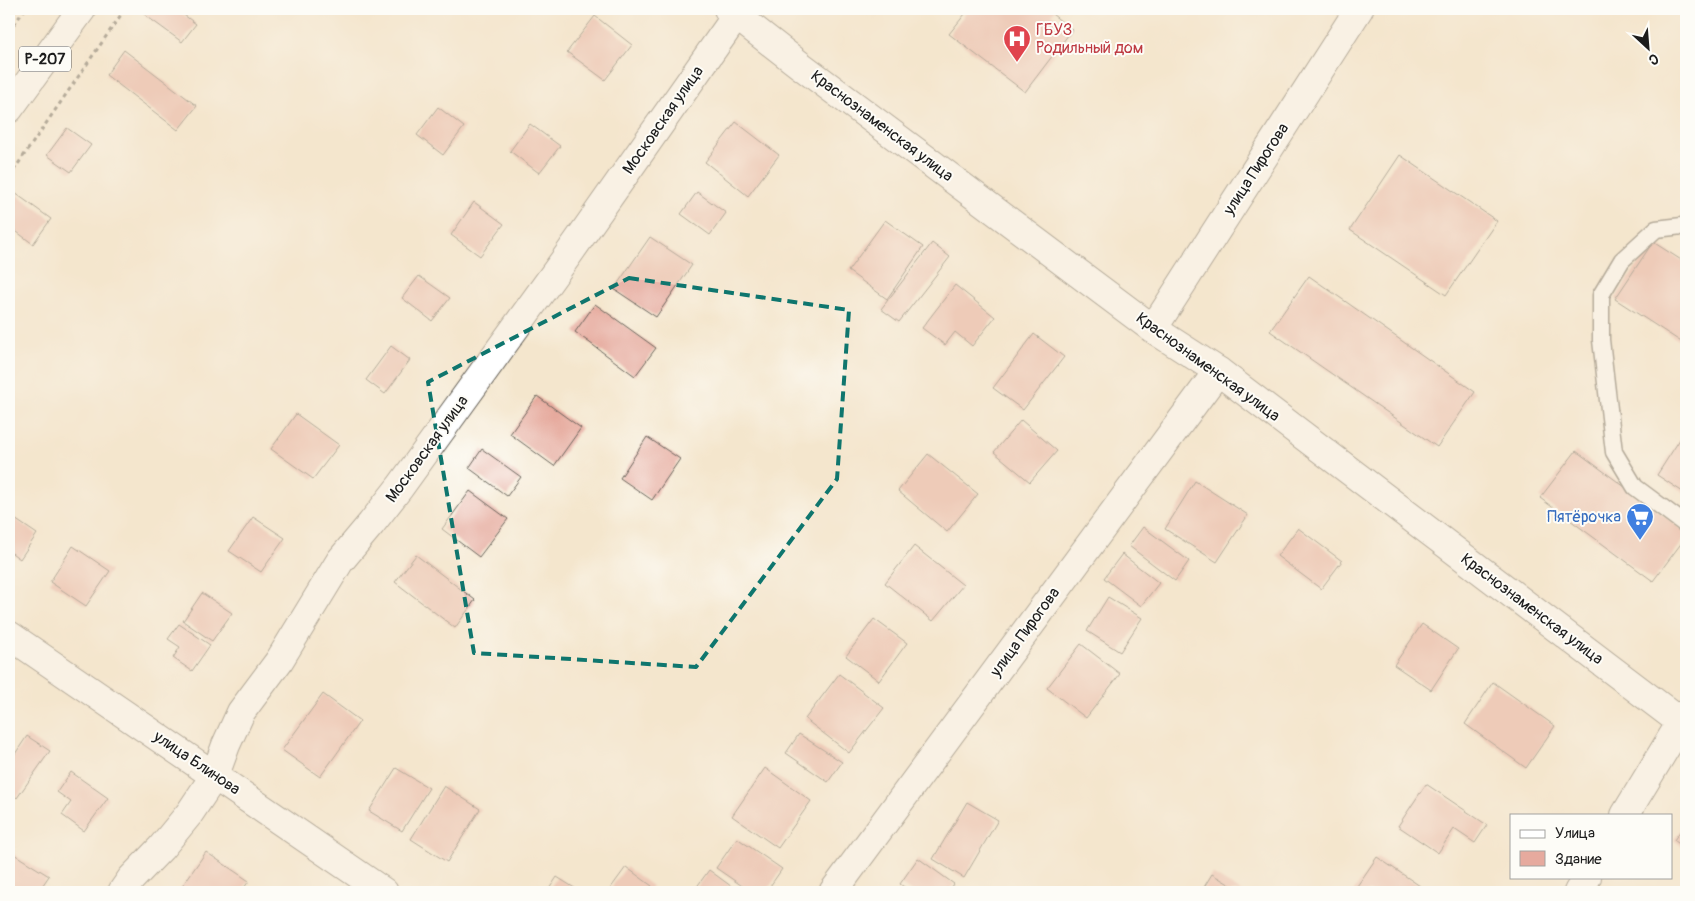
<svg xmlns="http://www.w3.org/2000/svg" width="1695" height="901" viewBox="0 0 1695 901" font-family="Pangolin,sans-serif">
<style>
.building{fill:#e6aa9e}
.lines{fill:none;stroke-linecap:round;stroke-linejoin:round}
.lane-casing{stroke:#68635a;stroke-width:19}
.street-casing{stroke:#68635a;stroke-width:30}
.secondary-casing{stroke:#68635a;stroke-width:30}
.primary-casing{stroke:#68635a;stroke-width:30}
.path{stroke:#68635a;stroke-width:3;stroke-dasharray:4 4;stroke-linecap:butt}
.lane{stroke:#fff;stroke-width:16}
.street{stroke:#fff;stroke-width:28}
.secondary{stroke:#fff;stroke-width:28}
.primary{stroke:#fff;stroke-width:28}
.marked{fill:none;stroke:#0f766e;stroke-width:4;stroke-dasharray:10 6;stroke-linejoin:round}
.labels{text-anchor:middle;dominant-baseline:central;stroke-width:4;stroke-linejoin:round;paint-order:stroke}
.shield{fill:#fdfcf7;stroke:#605f5e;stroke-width:1}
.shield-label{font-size:15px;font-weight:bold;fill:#1c1c1c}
.health-label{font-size:16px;fill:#be3a42;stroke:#fdfcf7;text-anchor:start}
.street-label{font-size:16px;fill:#1c1c1c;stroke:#fdfcf7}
.shop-label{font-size:16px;fill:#366cbe;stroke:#fdfcf7;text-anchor:end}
</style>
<rect width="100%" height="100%" fill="#fdfcf7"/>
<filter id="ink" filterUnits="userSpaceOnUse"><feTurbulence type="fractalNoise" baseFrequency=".02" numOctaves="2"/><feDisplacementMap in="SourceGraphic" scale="10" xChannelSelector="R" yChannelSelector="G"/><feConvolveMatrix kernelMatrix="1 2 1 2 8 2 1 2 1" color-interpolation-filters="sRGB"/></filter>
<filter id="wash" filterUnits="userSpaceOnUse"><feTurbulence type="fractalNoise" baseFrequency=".0096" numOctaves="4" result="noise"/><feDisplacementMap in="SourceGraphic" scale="20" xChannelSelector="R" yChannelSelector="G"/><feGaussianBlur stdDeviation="1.12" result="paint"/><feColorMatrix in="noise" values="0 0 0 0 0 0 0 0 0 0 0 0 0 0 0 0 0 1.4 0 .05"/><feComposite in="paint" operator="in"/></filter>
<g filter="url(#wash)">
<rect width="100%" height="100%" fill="#f4e6cd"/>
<g id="blocks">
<path class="building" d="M150,9H176L196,24L182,42L145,15Z
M969,9H1056L1052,14L1072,30L1025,92L949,34Z
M595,16L632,45L605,80L567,52Z
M124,50L197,106L178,130L106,75Z
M438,107L464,127L443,155L417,135Z
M736,122L779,155L748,196L705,162Z
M530,124L560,146L539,173L510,151Z
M67,128L91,145L71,172L47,155Z
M1400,155L1497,221L1446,295L1350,230Z
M697,192L726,213L710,235L681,214Z
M15,193L51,219L33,244L9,226V203Z
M474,202L504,224L480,256L451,235Z
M885,220L923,247L887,299L848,271Z
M650,237L692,265L656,317L614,289Z
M1653,242L1686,263V345L1615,299Z
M932,243L950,257L899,322L881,309Z
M419,276L450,298L432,321L402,298Z
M1309,276L1475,392L1437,447L1270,331Z
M955,285L995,317L972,346L955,332L945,345L922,328Z
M595,304L656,348L635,376L575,332Z
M1034,334L1064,357L1023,410L993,388Z
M391,346L410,360L385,394L366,380Z
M537,396L581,428L554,466L510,434Z
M296,414L339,445L313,479L271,449Z
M1021,420L1057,451L1030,482L994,452Z
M1686,430V494L1657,475Z
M647,437L680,459L652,500L620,478Z
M482,449L521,477L507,496L469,468Z
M1576,451L1686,532V537L1653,581L1540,498Z
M928,454L978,494L947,532L898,491Z
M1195,481L1248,515L1217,562L1165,529Z
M470,491L508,519L479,557L442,529Z
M9,515L37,534L20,559L9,551Z
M253,517L285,538L261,572L229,551Z
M1143,527L1189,561L1175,581L1129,546Z
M1298,528L1342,561L1321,589L1277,556Z
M73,546L110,571L86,606L50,582Z
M914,546L963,585L933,621L885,583Z
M1122,554L1159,583L1141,606L1104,578Z
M416,555L475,600L455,628L395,582Z
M202,593L232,613L212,641L183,621Z
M1108,597L1142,618L1120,652L1087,631Z
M874,619L907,643L879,681L846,656Z
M179,624L210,645L192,671L173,658L180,647L168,639Z
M1422,624L1458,649L1431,690L1394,665Z
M1081,644L1120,674L1086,718L1047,688Z
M839,674L884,708L849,753L805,719Z
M1493,682L1555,726L1526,768L1465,724Z
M323,694L360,721L320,777L282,750Z
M799,734L842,762L828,782L786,753Z
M27,736L50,751L17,798L9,791V763Z
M396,768L429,788L402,831L369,811Z
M765,768L811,801L778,848L732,816Z
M71,772L108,798L84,831L62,815L71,802L57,792Z
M1426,784L1487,825L1475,843L1454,829L1438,853L1398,826Z
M444,786L480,809L447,862L411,839Z
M967,802L998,820L964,878L933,859Z
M1686,823V849L1674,840Z
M737,838L782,869L766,892H751L716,868Z
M9,851L49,876L38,892H11L9,891Z
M206,852L249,881L241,892H178Z
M1377,857L1420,886L1416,892H1353Z
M918,858L954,884L948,892H911L900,884Z
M626,867L652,886L647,892H614L610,889Z
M709,870L739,892H693Z
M1212,874L1242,892H1201Z
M557,877L581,892H547Z"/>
</g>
</g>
<g filter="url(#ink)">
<use href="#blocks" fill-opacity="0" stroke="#68635a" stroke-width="1"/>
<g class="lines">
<defs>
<path id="lane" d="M1686,228L1682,226L1656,229L1622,260L1601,295V340L1614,452L1635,487L1686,525"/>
<path id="street" d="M1153,329L1359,9
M9,635L384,892
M122,892L131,879L161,848L189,814L215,775L226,745L241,712L279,661L340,561L371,524L400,487L568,255L741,9
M833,892L1218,371"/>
<path id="secondary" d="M728,9L800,65L1153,329L1218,371L1686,726
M1625,815L1686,714
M1578,892L1587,877"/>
<path id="primary" d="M9,109L82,9"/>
</defs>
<use href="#lane" class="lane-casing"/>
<use href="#street" class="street-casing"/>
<use href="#secondary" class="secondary-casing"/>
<use href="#primary" class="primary-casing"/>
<path class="path" d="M9,31L25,9
M9,177L125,9"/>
<use href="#lane" class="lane"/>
<use href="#street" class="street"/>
<use href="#secondary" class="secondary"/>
<use href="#primary" class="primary"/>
</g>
</g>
<path d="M0 0H1695V901H0ZM629,278L849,310L837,479L696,667L474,653L428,382Z" fill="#f4e6cd" fill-opacity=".55" fill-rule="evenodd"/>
<path class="marked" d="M629,278L849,310L837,479L696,667L474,653L428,382Z"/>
<defs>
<symbol id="hospital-pin" viewBox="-11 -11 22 30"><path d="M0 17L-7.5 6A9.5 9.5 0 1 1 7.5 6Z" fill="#e0444e" stroke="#fdfcf7"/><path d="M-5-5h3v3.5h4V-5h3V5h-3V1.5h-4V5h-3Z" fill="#fff"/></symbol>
<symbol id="supermarket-pin" viewBox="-11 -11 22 30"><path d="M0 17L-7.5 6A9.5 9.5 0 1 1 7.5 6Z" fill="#3f7fe0" stroke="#fdfcf7"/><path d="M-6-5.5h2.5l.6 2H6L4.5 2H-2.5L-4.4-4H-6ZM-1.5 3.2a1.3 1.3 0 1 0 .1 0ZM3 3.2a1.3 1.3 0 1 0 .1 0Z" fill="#fff"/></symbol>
</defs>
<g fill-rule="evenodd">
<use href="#hospital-pin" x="1001" y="23" width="32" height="43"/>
<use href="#supermarket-pin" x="1624" y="501" width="32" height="43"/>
</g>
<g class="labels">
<rect class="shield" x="19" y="46.5" width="52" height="25" rx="4"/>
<g class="shield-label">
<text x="45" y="59">Р-207</text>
</g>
<g class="health-label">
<text x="1036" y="30">ГБУЗ<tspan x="1036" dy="18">Родильный дом</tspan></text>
</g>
<g class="street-label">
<text transform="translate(663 120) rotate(-55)">Московская улица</text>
<text transform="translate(882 126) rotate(37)">Краснознаменская улица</text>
<text transform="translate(1256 169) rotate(-57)">улица Пирогова</text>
<text transform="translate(1208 367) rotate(36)">Краснознаменская улица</text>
<text transform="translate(427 449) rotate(-54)">Московская улица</text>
<text transform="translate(1532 609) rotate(37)">Краснознаменская улица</text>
<text transform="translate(1025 632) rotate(-54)">улица Пирогова</text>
<text transform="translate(197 763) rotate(34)">улица Блинова</text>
</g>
<g class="shop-label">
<text x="1621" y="517">Пятёрочка</text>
</g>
</g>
<rect width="1695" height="901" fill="none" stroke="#fdfcf7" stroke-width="30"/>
<rect x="1510" y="814" width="162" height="65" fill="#fdfcf7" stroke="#a3a29f"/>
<rect x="1520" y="830" width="25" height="8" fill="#ffffff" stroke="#a3a29f"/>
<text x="1555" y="838" font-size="15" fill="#1c1c1c">Улица</text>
<rect x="1520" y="851" width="25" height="15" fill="#e6aa9e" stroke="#a3a29f"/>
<text x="1555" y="864" font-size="15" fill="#1c1c1c">Здание</text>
<g transform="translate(1648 48) rotate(154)" stroke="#fdfcf7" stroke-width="4" paint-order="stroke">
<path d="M0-4L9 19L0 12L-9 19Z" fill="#1c1c1c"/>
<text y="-8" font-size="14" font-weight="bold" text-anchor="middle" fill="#1c1c1c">С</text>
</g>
</svg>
